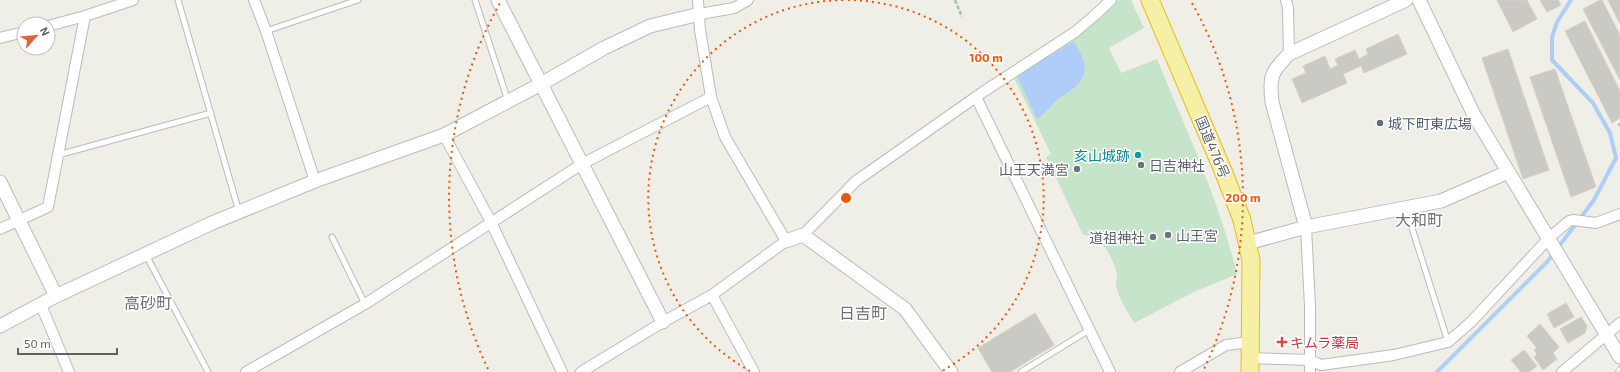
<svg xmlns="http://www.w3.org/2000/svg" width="1620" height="372" viewBox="0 0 1620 372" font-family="'Exo 2','Noto Sans JP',sans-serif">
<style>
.green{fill:#c6e4ca}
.water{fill:#aecdf8}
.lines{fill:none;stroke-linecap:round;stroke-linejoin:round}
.stream{stroke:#aecdf8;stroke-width:4}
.building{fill:#cbc9c4;stroke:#d4d1c6}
.service-casing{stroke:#b9bbbf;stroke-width:7}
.minor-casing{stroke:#b9bbbf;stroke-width:12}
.tertiary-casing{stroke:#b9bbbf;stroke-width:15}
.trunk-casing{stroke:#e3bf14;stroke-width:19}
.path{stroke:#9fc5af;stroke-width:2.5;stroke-dasharray:4 2;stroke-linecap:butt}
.service{stroke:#fff;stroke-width:5}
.minor{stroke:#fff;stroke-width:10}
.tertiary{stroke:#fff;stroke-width:13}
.trunk{stroke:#f6f0a6;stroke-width:17}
.rail-casing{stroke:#b5b5b6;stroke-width:4.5}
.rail{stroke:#fff;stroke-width:3;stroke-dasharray:9;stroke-linecap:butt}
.ring{fill:none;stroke:#e8590c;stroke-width:2;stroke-dasharray:2 4}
.service-dot{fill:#5c6f8a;stroke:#fff;stroke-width:1.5}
.culture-dot{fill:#0f9aa8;stroke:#fff;stroke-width:1.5}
.worship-dot{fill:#6b7280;stroke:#fff;stroke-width:1.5}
.health-dot{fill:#e0444e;stroke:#fff;stroke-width:1.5}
.labels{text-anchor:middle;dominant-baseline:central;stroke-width:3;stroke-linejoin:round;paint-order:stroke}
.service-label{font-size:14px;fill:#4e5e75;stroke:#fff;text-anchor:start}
.street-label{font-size:14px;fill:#5e6166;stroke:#fff}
.culture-label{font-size:14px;fill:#0d838f;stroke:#fff;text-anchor:end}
.worship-label{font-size:14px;fill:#5b616d;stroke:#fff;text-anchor:start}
.health-label{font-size:14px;fill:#be3a42;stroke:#fff;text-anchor:start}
.quarter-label{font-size:16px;fill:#707278;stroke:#fff}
.centre{fill:#e8590c;stroke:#fff;stroke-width:2}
.ring-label{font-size:12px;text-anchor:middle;font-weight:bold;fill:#e8590c;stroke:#fff;stroke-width:3;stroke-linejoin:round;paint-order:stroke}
</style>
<rect width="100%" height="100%" fill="#efefe7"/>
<path class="green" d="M1118,0H1131L1144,28L1109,48L1121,73L1157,59C1186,129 1219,200 1237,274L1194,292L1134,323C1127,311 1119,299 1116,286C1115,282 1118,278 1117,274C1113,259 1102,234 1083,235L1046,157L1051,154L1013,76L1078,34Z"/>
<path class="water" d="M1074,41C1081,55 1092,70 1078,84C1073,90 1065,94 1058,99C1051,105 1045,114 1037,119L1018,78V75Z"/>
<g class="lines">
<path class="stream" d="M1437,372L1547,262L1594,200L1616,158L1610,133L1593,103L1552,60V37L1557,22L1571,0"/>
</g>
<path class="building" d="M1497,0H1527L1537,19L1513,32Z
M1540,0H1558L1561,5L1547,12Z
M1600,0H1602L1620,35V80L1583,9Z
M1608,0H1620V24Z
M1585,21L1620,91V118L1612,123L1565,31Z
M1398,34L1407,54L1364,73L1361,66L1343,74L1347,83L1302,103L1292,79L1306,73L1303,66L1325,56L1330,69L1338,65L1335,59L1355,50L1359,59L1368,54L1366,49Z
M1508,49L1549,170L1523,179L1482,58Z
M1555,69L1596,187L1571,197L1530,77Z
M1566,303L1574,317L1554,328L1547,314Z
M1035,313L1054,345L1010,372H992L978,348Z
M1581,317L1587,326L1585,333L1568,343L1560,329Z
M1540,324L1559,347L1553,353L1557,359L1543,370L1534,357L1537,354L1534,350L1537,348L1527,336Z
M1524,350L1537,366L1529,372H1521L1511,360Z"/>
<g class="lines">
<defs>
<path id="service" d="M178,0L239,212
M475,0L508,101
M266,31L358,0
M58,155L211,113
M1406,209L1448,342
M332,237L365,304
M146,255L208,372
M1021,372L1089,330"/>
<path id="minor" d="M254,0L266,31L315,181
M1286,0L1288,8L1289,54
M700,14L734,8L748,0
M48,26L85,16L133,0
M0,38L24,32
M976,97L1110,372
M444,135L491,222L562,372
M1306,227L1310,306V372
M0,229L48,207L85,16
M803,235L856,181L983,92L1075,32L1094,16L1111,0
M712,295L754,372
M41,305L69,372
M1250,358L1310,360L1321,365L1394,355L1448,342L1471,322L1549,238L1569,221L1573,220L1596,223L1620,214
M246,372L365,304L582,164L711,97
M581,372L663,322L712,295L786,241L725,137L711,97L700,30L698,0
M1180,372L1226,345L1251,342
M1562,372L1620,323"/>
<path id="tertiary" d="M498,0L663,322
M1419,0L1474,115L1620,357
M0,182L56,296
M1306,227L1272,102C1269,77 1271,72 1289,54L1406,0
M786,241L803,235L905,309L951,372
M1248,243L1306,227L1441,201L1508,172
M0,326L56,296L212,223L315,181L444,135L541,84L604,48L650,26L700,14"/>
<path id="trunk" d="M1150,0L1224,173L1242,220L1251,260L1250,372"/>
</defs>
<use href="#service" class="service-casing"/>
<use href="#minor" class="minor-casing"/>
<use href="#tertiary" class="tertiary-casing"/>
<use href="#trunk" class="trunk-casing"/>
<path class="path" d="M955,0L962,17
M1618,125L1620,124"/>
<use href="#service" class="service"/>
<use href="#minor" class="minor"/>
<use href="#tertiary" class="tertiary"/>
<use href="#trunk" class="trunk"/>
<defs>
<path id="rail" d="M1617,372L1620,368"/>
</defs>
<use href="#rail" class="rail-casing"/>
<use href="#rail" class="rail"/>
</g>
<g class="ring">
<path d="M750 371A198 198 0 0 1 844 0M848 0A198 198 0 0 1 942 371"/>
<path d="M488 369A397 397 0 0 1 500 3M1192 3A397 397 0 0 1 1204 369"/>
</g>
<circle class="service-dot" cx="1380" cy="123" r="4"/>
<circle class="culture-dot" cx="1138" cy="155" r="4"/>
<g class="worship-dot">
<circle cx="1141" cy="165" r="4"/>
<circle cx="1077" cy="169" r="4"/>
<circle cx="1168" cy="235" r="4"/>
<circle cx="1153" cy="237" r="4"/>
</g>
<path class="health-dot" d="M1280 336h4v4h4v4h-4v4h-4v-4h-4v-4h4z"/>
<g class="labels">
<g class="service-label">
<text x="1388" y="123">城下町東広場</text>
</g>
<g class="street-label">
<text transform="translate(1213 147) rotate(67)">国道476号</text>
</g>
<g class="culture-label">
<text x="1130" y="155">亥山城跡</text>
</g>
<g class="worship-label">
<text x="1149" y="165">日吉神社</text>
<text x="1069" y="169" text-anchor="end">山王天満宮</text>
<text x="1176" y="235">山王宮</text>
<text x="1145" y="237" text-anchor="end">道祖神社</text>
</g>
<g class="health-label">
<text x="1290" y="342">キムラ薬局</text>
</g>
<g class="quarter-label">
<text x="1419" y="219">大和町</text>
<text x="148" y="302">高砂町</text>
<text x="863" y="312">日吉町</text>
</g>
</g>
<circle cx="846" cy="198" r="6" class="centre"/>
<g class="ring-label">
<text x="986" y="62">100 m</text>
<text x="1243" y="202">200 m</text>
</g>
<g transform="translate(36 36) rotate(63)"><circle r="19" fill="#ffffff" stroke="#bfc0c2"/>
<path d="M0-3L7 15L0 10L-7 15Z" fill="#db6341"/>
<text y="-6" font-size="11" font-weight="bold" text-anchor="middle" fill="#5e6166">N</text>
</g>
<path d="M18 348v6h99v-6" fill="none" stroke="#5e6166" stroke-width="2"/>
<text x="24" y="348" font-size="12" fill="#5e6166" stroke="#ffffff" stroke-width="3" paint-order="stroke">50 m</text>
</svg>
